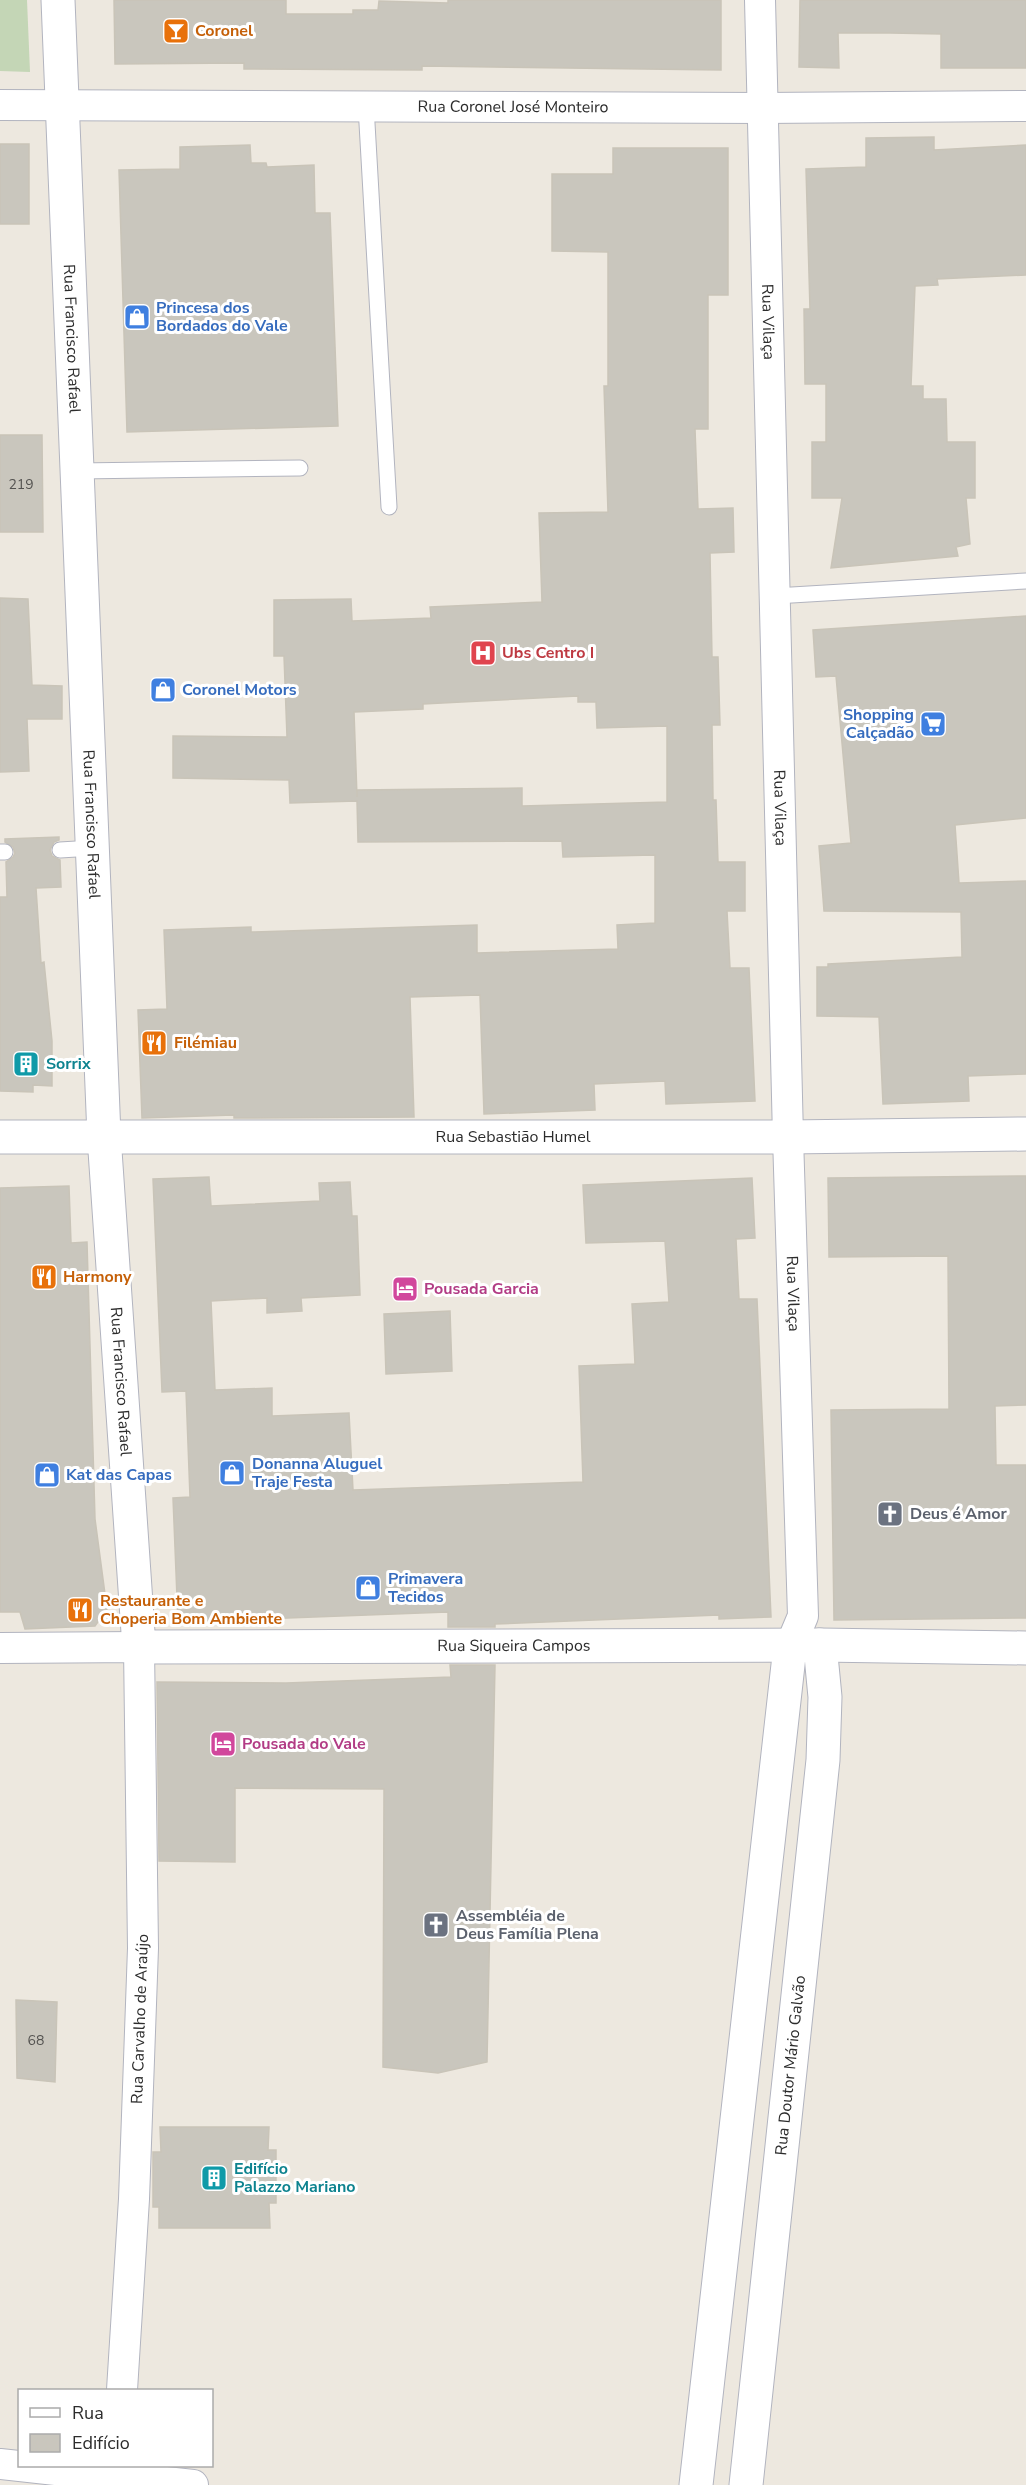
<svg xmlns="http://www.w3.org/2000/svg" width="1026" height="2485" viewBox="0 0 1026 2485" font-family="'Nunito Sans',sans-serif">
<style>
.cemetery{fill:#c4d6b6}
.building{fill:#c9c6bd;stroke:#c9c4b8;stroke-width:1.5;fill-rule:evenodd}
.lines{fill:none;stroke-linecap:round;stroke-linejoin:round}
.service-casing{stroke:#b2b4bf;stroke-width:17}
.minor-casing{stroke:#b2b4bf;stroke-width:32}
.tertiary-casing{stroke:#b2b4bf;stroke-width:35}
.secondary-casing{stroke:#b2b4bf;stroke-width:35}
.service{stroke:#fff;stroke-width:15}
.minor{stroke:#fff;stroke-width:30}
.tertiary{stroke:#fff;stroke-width:33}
.secondary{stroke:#fff;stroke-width:33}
.labels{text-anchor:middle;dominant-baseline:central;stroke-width:6;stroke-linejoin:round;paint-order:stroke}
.number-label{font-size:14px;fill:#535250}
.food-label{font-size:16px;font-weight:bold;fill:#c56008;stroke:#fff;text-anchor:start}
.street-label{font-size:16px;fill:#2c2c2c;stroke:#fff}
.shop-label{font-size:16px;font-weight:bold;fill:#366cbe;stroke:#fff;text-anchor:start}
.health-label{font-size:16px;font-weight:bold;fill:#be3a42;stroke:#fff;text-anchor:start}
.culture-label{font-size:16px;font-weight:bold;fill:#0d838f;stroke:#fff;text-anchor:start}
.hotel-label{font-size:16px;font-weight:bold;fill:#b23c85;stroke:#fff;text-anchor:start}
.worship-label{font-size:16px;font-weight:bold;fill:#5b616d;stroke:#fff;text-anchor:start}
</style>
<rect width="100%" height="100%" fill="#ede8df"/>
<path class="cemetery" d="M0,0H27L30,72L0,71Z"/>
<path class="building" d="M114,0H286V14H353V10H378L379,1L448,3V0H721V70L422,66V70L244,69V63L115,64Z
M800,0H1026V68H941V34L890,33H838L839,68L799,67Z
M934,137V150L1026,145V275L937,279L938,285L915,286L911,386H923V399H946L947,442H975V498H966L970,544L956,547L958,556L831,568L842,498H812V442H826V384H805L804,309H810L806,169L866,167V138Z
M0,144H29V224H0Z
M250,145L251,163H266L267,167L314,165L315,213H330L338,426L127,432L119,170L180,169V147Z
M613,148H728V295H708V429H695L698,509L733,508L734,552L710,553L712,657H718L720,725H712L713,800H716L718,862H745V911H727L730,968H749L755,1101L666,1104L665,1081L594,1084L595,1110L484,1114L480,995L410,997L414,1117L234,1118V1115L142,1118L138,1010L167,1009L164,930L251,927V932L477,925V953L618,949L617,925L655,923V855L563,857L562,841L358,842L357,801L290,803L289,780L173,778V736L287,737L284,656H274V600L351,599L352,621L431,618L430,607L542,602L539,513L608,512L604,386H608V252L552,251V174H613ZM578,696V702H596L597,728L667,726V802L522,806V788L357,790V797L354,712L423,709V704Z
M0,435H42L43,532H0Z
M0,598L28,599L32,685L62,686V719H27L29,771L0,772Z
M1026,616V818L955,825L959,883L1026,881V1074L968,1076L969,1101L883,1104L879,1017L817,1016V967H828V964L962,957L961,912L824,911L819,846L851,843L836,676L816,677L813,630Z
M59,837V840L54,842L50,850L52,856L60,860L61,887L36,888L41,963L44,962L52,1041V1086L33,1085V1092L0,1091V897H7L6,862L13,857L15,853L13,847L5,842V839Z
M1026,1176V1405L995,1406L996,1465H1026V1618L834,1620L831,1410L949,1409L948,1256L829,1257L828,1178Z
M209,1177L211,1206L320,1201L319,1183L350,1182L352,1216H357L360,1295L301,1298L302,1311L267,1313V1298L211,1301L215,1390L272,1388V1416L349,1413L353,1490L583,1482L579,1366L635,1364L632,1304L669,1302L665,1241L586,1243L583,1185L752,1178L755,1238L736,1239L739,1299H757L771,1617L719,1619V1615L495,1624V1627H448V1612L178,1622L173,1498L190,1497L186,1391L162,1392L153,1179Z
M69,1186L71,1243L87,1242L95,1519L107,1609L95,1626L25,1629L20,1612H0V1188Z
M450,1311L452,1371L386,1374L384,1314Z
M450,1665H495L487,2062L438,2073L383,2067L384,1789L235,1788V1862L159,1861L157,1682L286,1683L451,1677Z
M16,2000L57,2002L55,2082L17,2078Z
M160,2127H269L268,2150H276V2203H269L270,2228H159V2207H153V2152H161Z"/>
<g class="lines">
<defs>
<path id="service" d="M366,106L389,507
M78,471L300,468
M775,596L1026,581
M60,850L93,848
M0,852H5"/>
<g id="minor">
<path id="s1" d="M760,0L788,1137L803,1616L790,1647"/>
<path id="s2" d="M0,105L763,108L1026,106"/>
<path d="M0,1648L139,1647L143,1948L134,2199L122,2390"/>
<path d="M0,2464L193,2485"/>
</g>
<g id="tertiary">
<path id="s3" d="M0,1137H788L1026,1134"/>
<path d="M696,2485L790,1647"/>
<path id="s4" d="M746,2485L823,1760L825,1697L820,1645"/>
</g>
<g id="secondary">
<path id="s5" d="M58,0L104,1136L139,1647L820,1645L1026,1648"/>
</g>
</defs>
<use href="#service" class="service-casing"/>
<use href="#minor" class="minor-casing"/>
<use href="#tertiary" class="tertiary-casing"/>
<use href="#secondary" class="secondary-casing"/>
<use href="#service" class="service"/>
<use href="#minor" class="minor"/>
<use href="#tertiary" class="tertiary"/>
<use href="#secondary" class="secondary"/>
</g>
<defs>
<symbol id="bar-square" viewBox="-11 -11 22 22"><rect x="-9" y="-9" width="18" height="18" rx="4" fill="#e8710a" stroke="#fff"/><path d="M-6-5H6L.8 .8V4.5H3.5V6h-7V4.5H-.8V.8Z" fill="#fff"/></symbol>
<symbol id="shop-square" viewBox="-11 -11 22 22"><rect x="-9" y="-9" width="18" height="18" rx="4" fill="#3f7fe0" stroke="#fff"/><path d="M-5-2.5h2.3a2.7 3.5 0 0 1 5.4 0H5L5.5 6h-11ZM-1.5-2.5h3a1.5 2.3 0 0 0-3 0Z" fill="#fff"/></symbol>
<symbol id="hospital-square" viewBox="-11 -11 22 22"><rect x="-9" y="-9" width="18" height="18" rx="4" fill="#e0444e" stroke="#fff"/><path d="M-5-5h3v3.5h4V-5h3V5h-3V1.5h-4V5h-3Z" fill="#fff"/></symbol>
<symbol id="supermarket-square" viewBox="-11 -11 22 22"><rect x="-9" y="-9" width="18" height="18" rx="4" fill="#3f7fe0" stroke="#fff"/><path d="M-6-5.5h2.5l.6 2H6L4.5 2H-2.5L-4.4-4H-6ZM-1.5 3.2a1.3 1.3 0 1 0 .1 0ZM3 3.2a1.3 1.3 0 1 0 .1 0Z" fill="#fff"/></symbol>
<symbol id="restaurant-square" viewBox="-11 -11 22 22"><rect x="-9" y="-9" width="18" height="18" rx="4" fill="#e8710a" stroke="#fff"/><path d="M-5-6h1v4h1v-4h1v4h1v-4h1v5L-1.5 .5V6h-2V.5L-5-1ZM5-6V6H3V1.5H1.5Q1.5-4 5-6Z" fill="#fff"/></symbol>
<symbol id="building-square" viewBox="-11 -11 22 22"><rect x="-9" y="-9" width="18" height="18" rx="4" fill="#0f9aa8" stroke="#fff"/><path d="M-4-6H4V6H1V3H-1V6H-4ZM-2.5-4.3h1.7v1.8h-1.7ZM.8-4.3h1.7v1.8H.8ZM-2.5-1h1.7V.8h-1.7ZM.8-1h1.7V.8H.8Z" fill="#fff"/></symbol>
<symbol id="hotel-square" viewBox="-11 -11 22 22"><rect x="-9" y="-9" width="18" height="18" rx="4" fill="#d1479c" stroke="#fff"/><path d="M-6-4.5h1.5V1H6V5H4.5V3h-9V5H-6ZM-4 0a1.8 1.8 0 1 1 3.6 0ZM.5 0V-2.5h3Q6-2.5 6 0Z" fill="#fff"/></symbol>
<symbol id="church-square" viewBox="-11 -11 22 22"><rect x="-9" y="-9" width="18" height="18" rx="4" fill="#6b7280" stroke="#fff"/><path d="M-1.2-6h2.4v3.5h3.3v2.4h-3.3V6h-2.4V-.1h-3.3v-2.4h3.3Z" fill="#fff"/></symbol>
</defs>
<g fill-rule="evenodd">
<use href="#bar-square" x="161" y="16" width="30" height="30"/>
<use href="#shop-square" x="122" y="302" width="30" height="30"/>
<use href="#hospital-square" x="468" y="638" width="30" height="30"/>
<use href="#shop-square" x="148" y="675" width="30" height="30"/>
<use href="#supermarket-square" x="918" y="709" width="30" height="30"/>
<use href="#restaurant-square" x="139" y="1028" width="30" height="30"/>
<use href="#building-square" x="11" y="1049" width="30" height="30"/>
<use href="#restaurant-square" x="29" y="1262" width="30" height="30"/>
<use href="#hotel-square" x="390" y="1274" width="30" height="30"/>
<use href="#shop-square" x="217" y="1458" width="30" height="30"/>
<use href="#shop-square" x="32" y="1460" width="30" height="30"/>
<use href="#church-square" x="875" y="1499" width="30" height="30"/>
<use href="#shop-square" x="353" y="1573" width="30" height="30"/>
<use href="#restaurant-square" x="65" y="1595" width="30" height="30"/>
<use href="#hotel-square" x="208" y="1729" width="30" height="30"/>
<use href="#church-square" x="421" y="1910" width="30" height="30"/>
<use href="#building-square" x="199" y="2163" width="30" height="30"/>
</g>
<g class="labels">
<g class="number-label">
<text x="21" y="484">219</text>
<text x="36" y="2040">68</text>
</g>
<g class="food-label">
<text x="195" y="31">Coronel</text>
<text x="174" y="1043">Filémiau</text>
<text x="63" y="1277">Harmony</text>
<text x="100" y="1601">Restaurante e<tspan x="100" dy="18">Choperia Bom Ambiente</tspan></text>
</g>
<g class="street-label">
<text stroke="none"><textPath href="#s2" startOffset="513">Rua Coronel José Monteiro</textPath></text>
<text stroke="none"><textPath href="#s1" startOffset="322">Rua Vilaça</textPath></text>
<text stroke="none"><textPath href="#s5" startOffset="339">Rua Francisco Rafael</textPath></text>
<text stroke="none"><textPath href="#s1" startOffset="808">Rua Vilaça</textPath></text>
<text stroke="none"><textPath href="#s5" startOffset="825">Rua Francisco Rafael</textPath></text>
<text stroke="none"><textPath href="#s3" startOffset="513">Rua Sebastião Humel</textPath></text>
<text stroke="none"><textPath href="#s1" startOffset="1294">Rua Vilaça</textPath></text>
<text stroke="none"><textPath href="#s5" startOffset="1383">Rua Francisco Rafael</textPath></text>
<text stroke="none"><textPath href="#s5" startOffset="2024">Rua Siqueira Campos</textPath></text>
<text transform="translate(140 2019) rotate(-88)">Rua Carvalho de Araújo</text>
<text stroke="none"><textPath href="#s4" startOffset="422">Rua Doutor Mário Galvão</textPath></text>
</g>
<g class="shop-label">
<text x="156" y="308">Princesa dos<tspan x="156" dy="18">Bordados do Vale</tspan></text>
<text x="182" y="690">Coronel Motors</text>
<text x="914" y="715" text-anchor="end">Shopping<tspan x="914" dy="18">Calçadão</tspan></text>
<text x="252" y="1464">Donanna Aluguel<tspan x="252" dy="18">Traje Festa</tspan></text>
<text x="66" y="1475">Kat das Capas</text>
<text x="388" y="1579">Primavera<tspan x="388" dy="18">Tecidos</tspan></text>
</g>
<g class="health-label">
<text x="502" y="653">Ubs Centro I</text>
</g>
<g class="culture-label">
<text x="46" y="1064">Sorrix</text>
<text x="234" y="2169">Edifício<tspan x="234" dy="18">Palazzo Mariano</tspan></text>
</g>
<g class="hotel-label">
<text x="424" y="1289">Pousada Garcia</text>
<text x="242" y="1744">Pousada do Vale</text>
</g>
<g class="worship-label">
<text x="910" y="1514">Deus é Amor</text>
<text x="456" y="1916">Assembléia de<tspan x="456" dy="18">Deus Família Plena</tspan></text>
</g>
</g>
<rect x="18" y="2389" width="195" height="78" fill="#ffffff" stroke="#ababab" stroke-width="1.5"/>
<rect x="30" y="2408" width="30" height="9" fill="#ffffff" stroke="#ababab" stroke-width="1.5"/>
<text x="72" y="2419" font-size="18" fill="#2c2c2c">Rua</text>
<rect x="30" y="2434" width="30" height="18" fill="#c9c6bd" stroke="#ababab" stroke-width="1.5"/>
<text x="72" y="2449" font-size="18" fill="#2c2c2c">Edifício</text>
</svg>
